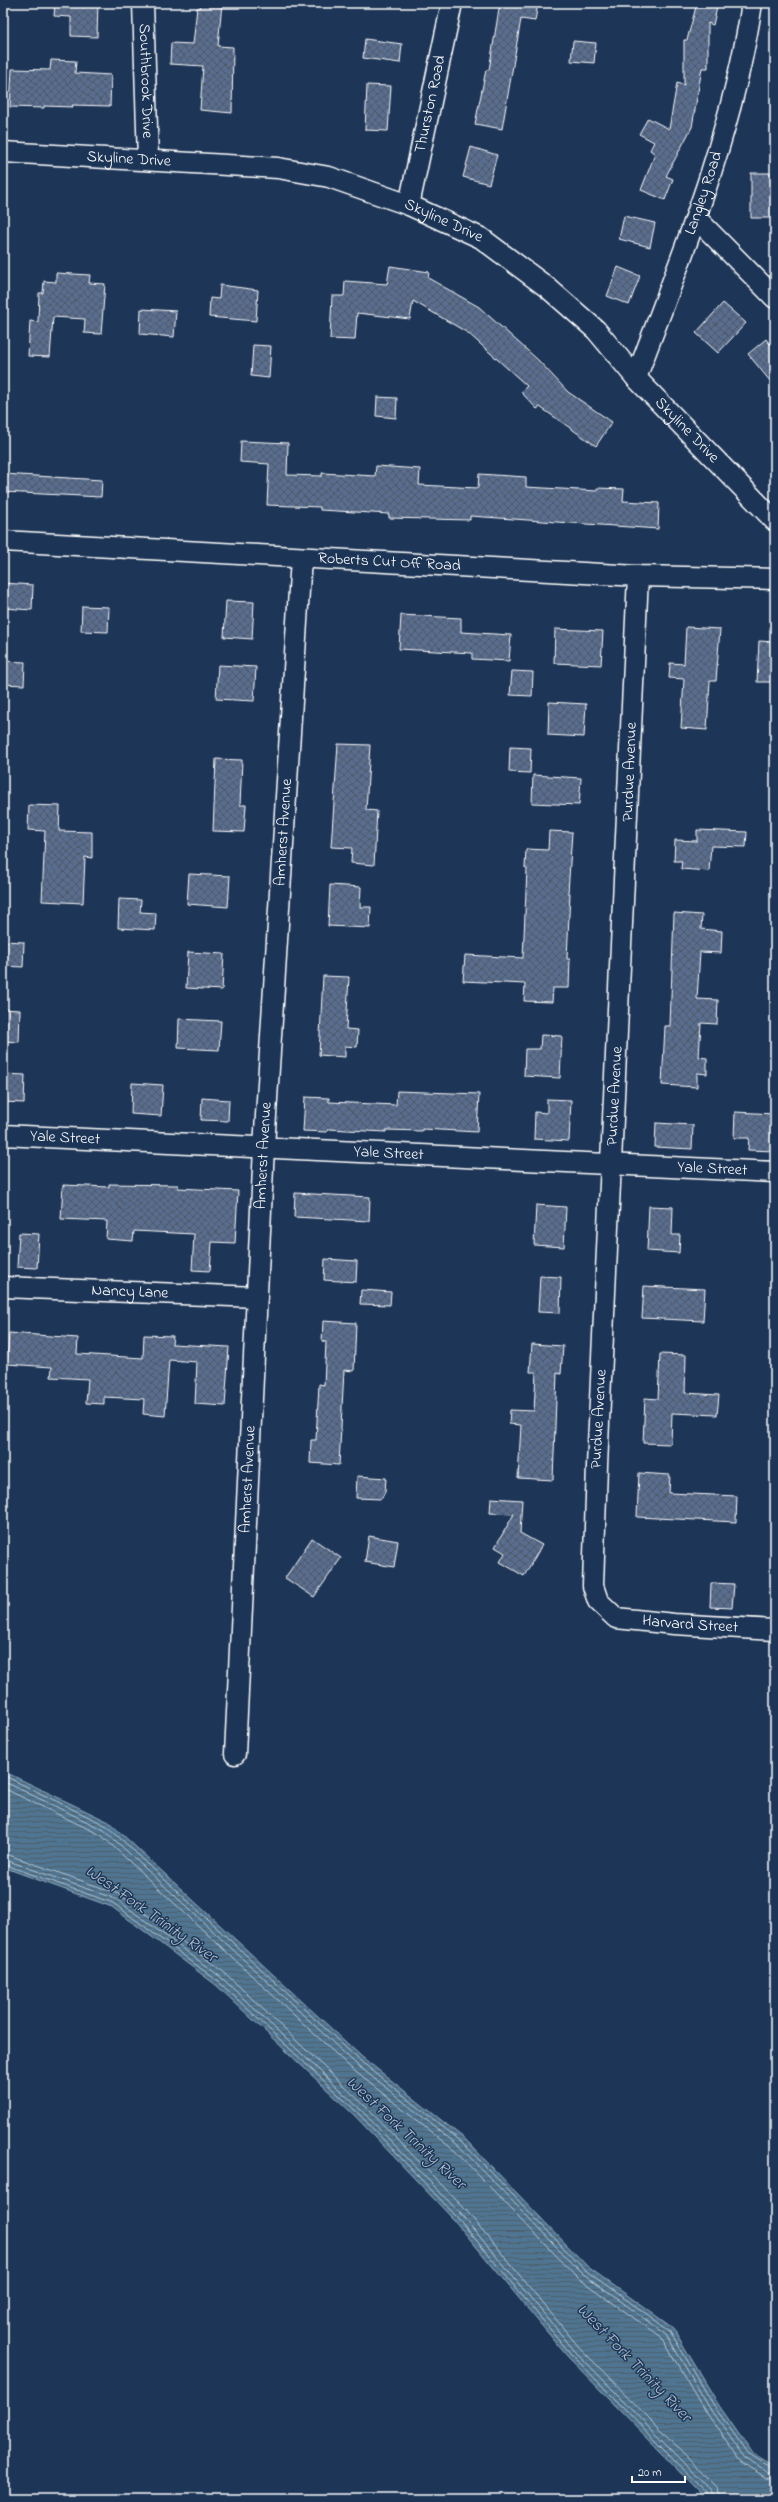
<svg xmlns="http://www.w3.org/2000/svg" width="778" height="2502" viewBox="0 0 778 2502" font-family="'Indie Flower',sans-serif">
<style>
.water{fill:url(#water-rules);stroke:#95acbe}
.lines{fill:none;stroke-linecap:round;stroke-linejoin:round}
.shore{stroke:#b9c8d3;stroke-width:1}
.building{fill:url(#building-cross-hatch);stroke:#fff}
.minor-casing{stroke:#fff;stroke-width:23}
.minor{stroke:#1d3557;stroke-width:20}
.labels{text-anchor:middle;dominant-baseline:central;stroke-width:3;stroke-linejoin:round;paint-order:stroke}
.street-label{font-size:16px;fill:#fff;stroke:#1d3557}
.water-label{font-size:17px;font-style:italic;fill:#b0c1ce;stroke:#1d3557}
</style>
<defs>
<pattern id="water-rules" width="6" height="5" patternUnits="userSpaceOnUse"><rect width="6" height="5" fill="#4f7592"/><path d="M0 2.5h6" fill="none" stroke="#4d5e6c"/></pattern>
<pattern id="building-cross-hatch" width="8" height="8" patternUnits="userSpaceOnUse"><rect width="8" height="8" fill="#586d90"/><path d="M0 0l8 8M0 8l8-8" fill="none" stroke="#505864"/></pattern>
</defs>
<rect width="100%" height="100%" fill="#1d3557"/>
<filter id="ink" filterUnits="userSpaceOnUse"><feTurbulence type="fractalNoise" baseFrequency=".025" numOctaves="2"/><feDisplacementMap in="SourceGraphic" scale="8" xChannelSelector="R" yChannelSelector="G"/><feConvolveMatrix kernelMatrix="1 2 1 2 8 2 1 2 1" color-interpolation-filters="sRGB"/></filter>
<g filter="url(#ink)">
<path class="water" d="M3,1771L109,1822L362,2057L465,2139L588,2267L673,2328L720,2407L752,2453L775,2467V2499H707L567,2356L454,2220L355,2116L216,1985L112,1907L3,1867Z"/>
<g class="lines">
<path class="shore" d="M3,1775L107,1826L359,2060L462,2142L585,2270L670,2331L716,2409L749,2455L775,2470
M3,1781L104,1830L356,2064L459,2146L582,2273L666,2334L712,2412L745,2458L769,2474L775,2475
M3,1788L101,1835L352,2069L455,2151L578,2278L662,2338L707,2415L741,2462L766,2479L775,2481
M3,1853L119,1894L226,1974L365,2106L465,2209L578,2346L717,2487L721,2499
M3,1859L116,1899L222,1978L361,2110L460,2213L574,2350L712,2491L715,2499
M3,1864L113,1903L219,1982L358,2113L457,2217L570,2353L708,2494L710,2499"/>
</g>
<path class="building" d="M55,3H98L97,37L71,36V17L54,16Z
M201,3H222L218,46L233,47L232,113L200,110L203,66L170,64L171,43L193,44L197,8H200Z
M500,3H538L535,21L521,19L502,129L475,124L486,70H489Z
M697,3H718L713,25L708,23V68H702L692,127L666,176L673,179L665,200L641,190L655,154L650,150L654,142L639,134L648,118L669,129L677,83L684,85V40H687Z
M365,39L402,44L400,63L363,58Z
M573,41L596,43L594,63L571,61Z
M51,60L76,61L75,73L111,75L110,106L72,105L73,107L44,106V108L10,107L12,69L50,70Z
M367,85L391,86L388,131L365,130Z
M471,147L497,155L489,184L463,177Z
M751,173H775V218H751Z
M624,216L655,223L650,247L619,239Z
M390,266L429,272L428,278L479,307L538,360L568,392L612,422L596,446L540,407L537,409L521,392L527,386L468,333L413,301L410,319L357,313L355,340L330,339L332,296H344L345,281L387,284Z
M618,267L640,276L629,305L607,296Z
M56,273L90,275L89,283L105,284L101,334L84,333L85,319L53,317L50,357L28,356L30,321L38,322L39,293H43L44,281L56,282Z
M220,285L258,290L256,321L209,317L210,298L219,299Z
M723,303L746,323L718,353L696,333Z
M141,309L176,311L174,337L140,334Z
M766,339L775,351V387L748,354Z
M253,345L271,346L269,378L251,376Z
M377,397L397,398L396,418L376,416Z
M241,441L288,443L287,475L322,476V473L375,476L376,466L420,469L419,485L478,488L479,474L526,477V487L597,491V488L624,489L623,501L659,503L658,529L470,516V520L389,518V514L320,510V507L267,505L269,464L240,462Z
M3,474L102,480L101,497L3,492Z
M3,583L33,585L32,610L3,608Z
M226,601L254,602L252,639L224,637Z
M82,606L109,607L108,632L81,631Z
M401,615L461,618V632L511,635L509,661L472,659V653L399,649Z
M686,627L720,629L716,681H710L707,730L681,728L684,679L669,678L670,663L684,664Z
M555,629L603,631L601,665L554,663Z
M759,641L775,642V682H757Z
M3,661L25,662L24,685L3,684Z
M218,665L256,667L254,701L216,699Z
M512,671L533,672L532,696L510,695Z
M549,702L586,704L584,737L548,735Z
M338,744L370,745L366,810L377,811L374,865L351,863L352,848L331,847Z
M510,747L531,748L530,773L509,772Z
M216,759L242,760L240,805H246L244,832L213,831Z
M533,775L581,778L579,805L532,803Z
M29,805L60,806L59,831L92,832V858L85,857L83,903L42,901L45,831L28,830Z
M697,830L747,832L746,847L711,846L709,871L681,869L682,861H674L675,840L697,841Z
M549,831L572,832L568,893H570L567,959H570L569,988H553L552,1002L524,1001L525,984L463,981L465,955L523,958L527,869L525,868L526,849L548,850Z
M189,874L230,876L228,907L187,904Z
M330,885L361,887L360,907H371L370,928L328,926Z
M119,899L141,900L140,912L156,913L155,930L118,928Z
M674,913L702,915L701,929L722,931L721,953L700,952L697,999L718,1000L717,1024L701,1023L699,1057L707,1058V1074L697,1073V1087L662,1085L665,1026H670Z
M3,941L24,942L23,967L3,966Z
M188,952L224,954L222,990L186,988Z
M323,976L349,977L346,1029L358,1030L357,1047L345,1046V1057L319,1055Z
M3,1009L20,1010L19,1042L3,1041Z
M179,1019L221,1021L219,1050L178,1048Z
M541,1035L562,1036L560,1078L524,1076L525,1049H540Z
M3,1074L25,1075L24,1103L3,1102Z
M132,1083L163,1085L161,1116L131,1114Z
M397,1091L479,1094L477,1132L422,1129V1131L386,1130V1132L328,1129L327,1132L303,1131L305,1097L329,1098V1102L396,1105Z
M202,1098L229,1100L228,1121L201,1120Z
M547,1099L571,1100L569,1141L534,1139L535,1112L547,1113Z
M735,1112L775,1114V1151L748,1150L749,1138H734Z
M656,1123L693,1125L692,1149L655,1147Z
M109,1184L178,1185V1188L238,1191L235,1243L212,1242L210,1271L192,1270L194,1234L134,1231L133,1241L106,1239L107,1221L61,1219L63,1185L109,1187Z
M295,1193L370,1197L369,1221L294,1217Z
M536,1205L566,1207L564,1247L534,1245Z
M649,1206L673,1207L672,1235H680L679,1253L647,1251Z
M19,1233L39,1234L37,1268L17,1267Z
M325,1259L357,1261L356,1282L324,1280Z
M540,1276L561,1277L560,1313L538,1312Z
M644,1286L705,1289L703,1321L642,1318Z
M361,1290L391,1292L390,1305L360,1304Z
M323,1321L356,1323L354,1371L344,1370L339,1465L310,1463L311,1440H316L319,1384L324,1385L326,1342L322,1341Z
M9,1333L78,1338L77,1354L143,1358L144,1335L173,1336L172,1344L229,1347L225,1406L195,1404L197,1362L169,1360L165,1416L143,1414L144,1399L104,1397V1404L86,1403L88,1379L51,1377L52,1367L7,1364Z
M532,1344L563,1346L561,1374L557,1373L553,1480L518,1478L521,1425L509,1424L510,1410L534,1411L536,1372H530Z
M660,1354L686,1355L685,1393L719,1395L717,1415L672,1413L671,1444L643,1443L645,1398L658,1399Z
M639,1473L670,1475L669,1493L737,1496L736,1522L637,1517Z
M357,1476L386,1478L385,1492L381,1499L356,1498Z
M491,1498L522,1500L520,1533L542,1545L524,1576L500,1562L505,1553L495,1547L514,1514L490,1513Z
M369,1536L398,1541L394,1567L365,1562Z
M312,1538L341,1558L314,1597L285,1578Z
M711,1583L734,1584L732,1608L710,1607Z"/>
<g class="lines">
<defs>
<g id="minor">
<path id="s1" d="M143,3L148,160"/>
<path id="s2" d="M3,152L278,168L329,177L409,205L481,238L548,288L596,330L636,378L775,521"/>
<path id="s3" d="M409,205L452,3"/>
<path d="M696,218L775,298"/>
<path id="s4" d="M636,378C682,256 733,133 752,3"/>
<path id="s5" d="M3,541L638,576L775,579"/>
<path id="s6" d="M638,576L597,1466L593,1586L598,1601L616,1618L674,1624L775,1630"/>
<path id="s7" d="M3,1135L775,1172"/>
<path id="s8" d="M3,1287L257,1297"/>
<path id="s9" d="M235,1754L264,1147L301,558"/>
</g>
</defs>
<use href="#minor" class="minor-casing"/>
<use href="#minor" class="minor"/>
</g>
</g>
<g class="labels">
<g class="street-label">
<text stroke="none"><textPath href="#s1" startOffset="78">Southbrook Drive</textPath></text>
<text stroke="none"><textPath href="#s3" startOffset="103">Thurston Road</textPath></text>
<text stroke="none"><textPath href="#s2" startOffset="126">Skyline Drive</textPath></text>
<text stroke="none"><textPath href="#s4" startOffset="197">Langley Road</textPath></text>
<text stroke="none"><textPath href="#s2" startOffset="450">Skyline Drive</textPath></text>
<text stroke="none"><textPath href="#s2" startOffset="774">Skyline Drive</textPath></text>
<text stroke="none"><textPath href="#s5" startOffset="387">Roberts Cut Off Road</textPath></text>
<text transform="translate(630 772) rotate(-88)">Purdue Avenue</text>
<text stroke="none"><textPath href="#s9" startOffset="923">Amherst Avenue</textPath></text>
<text transform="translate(615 1096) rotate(-87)">Purdue Avenue</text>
<text stroke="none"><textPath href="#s7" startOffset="62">Yale Street</textPath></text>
<text stroke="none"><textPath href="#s7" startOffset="386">Yale Street</textPath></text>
<text stroke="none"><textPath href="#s9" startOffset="599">Amherst Avenue</textPath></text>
<text stroke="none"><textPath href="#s7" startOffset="710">Yale Street</textPath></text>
<text stroke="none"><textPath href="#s8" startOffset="127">Nancy Lane</textPath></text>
<text transform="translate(599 1419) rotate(-87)">Purdue Avenue</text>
<text stroke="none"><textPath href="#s9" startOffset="275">Amherst Avenue</textPath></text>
<text stroke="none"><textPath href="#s6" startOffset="1126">Harvard Street</textPath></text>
</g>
<g class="water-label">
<text transform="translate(151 1914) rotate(35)">West Fork Trinity River</text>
<text transform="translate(406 2133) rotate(43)">West Fork Trinity River</text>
<text transform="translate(634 2363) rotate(46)">West Fork Trinity River</text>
</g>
</g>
<rect width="778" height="2502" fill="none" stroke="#1d3557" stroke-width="16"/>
<rect x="8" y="8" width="762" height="2486" fill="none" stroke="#fff" stroke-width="1.5" filter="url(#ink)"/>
<path d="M632 2476v6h53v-6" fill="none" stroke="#ffffff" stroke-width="2"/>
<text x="638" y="2476" font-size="12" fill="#ffffff" stroke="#1d3557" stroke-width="3" paint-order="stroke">20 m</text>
</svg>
